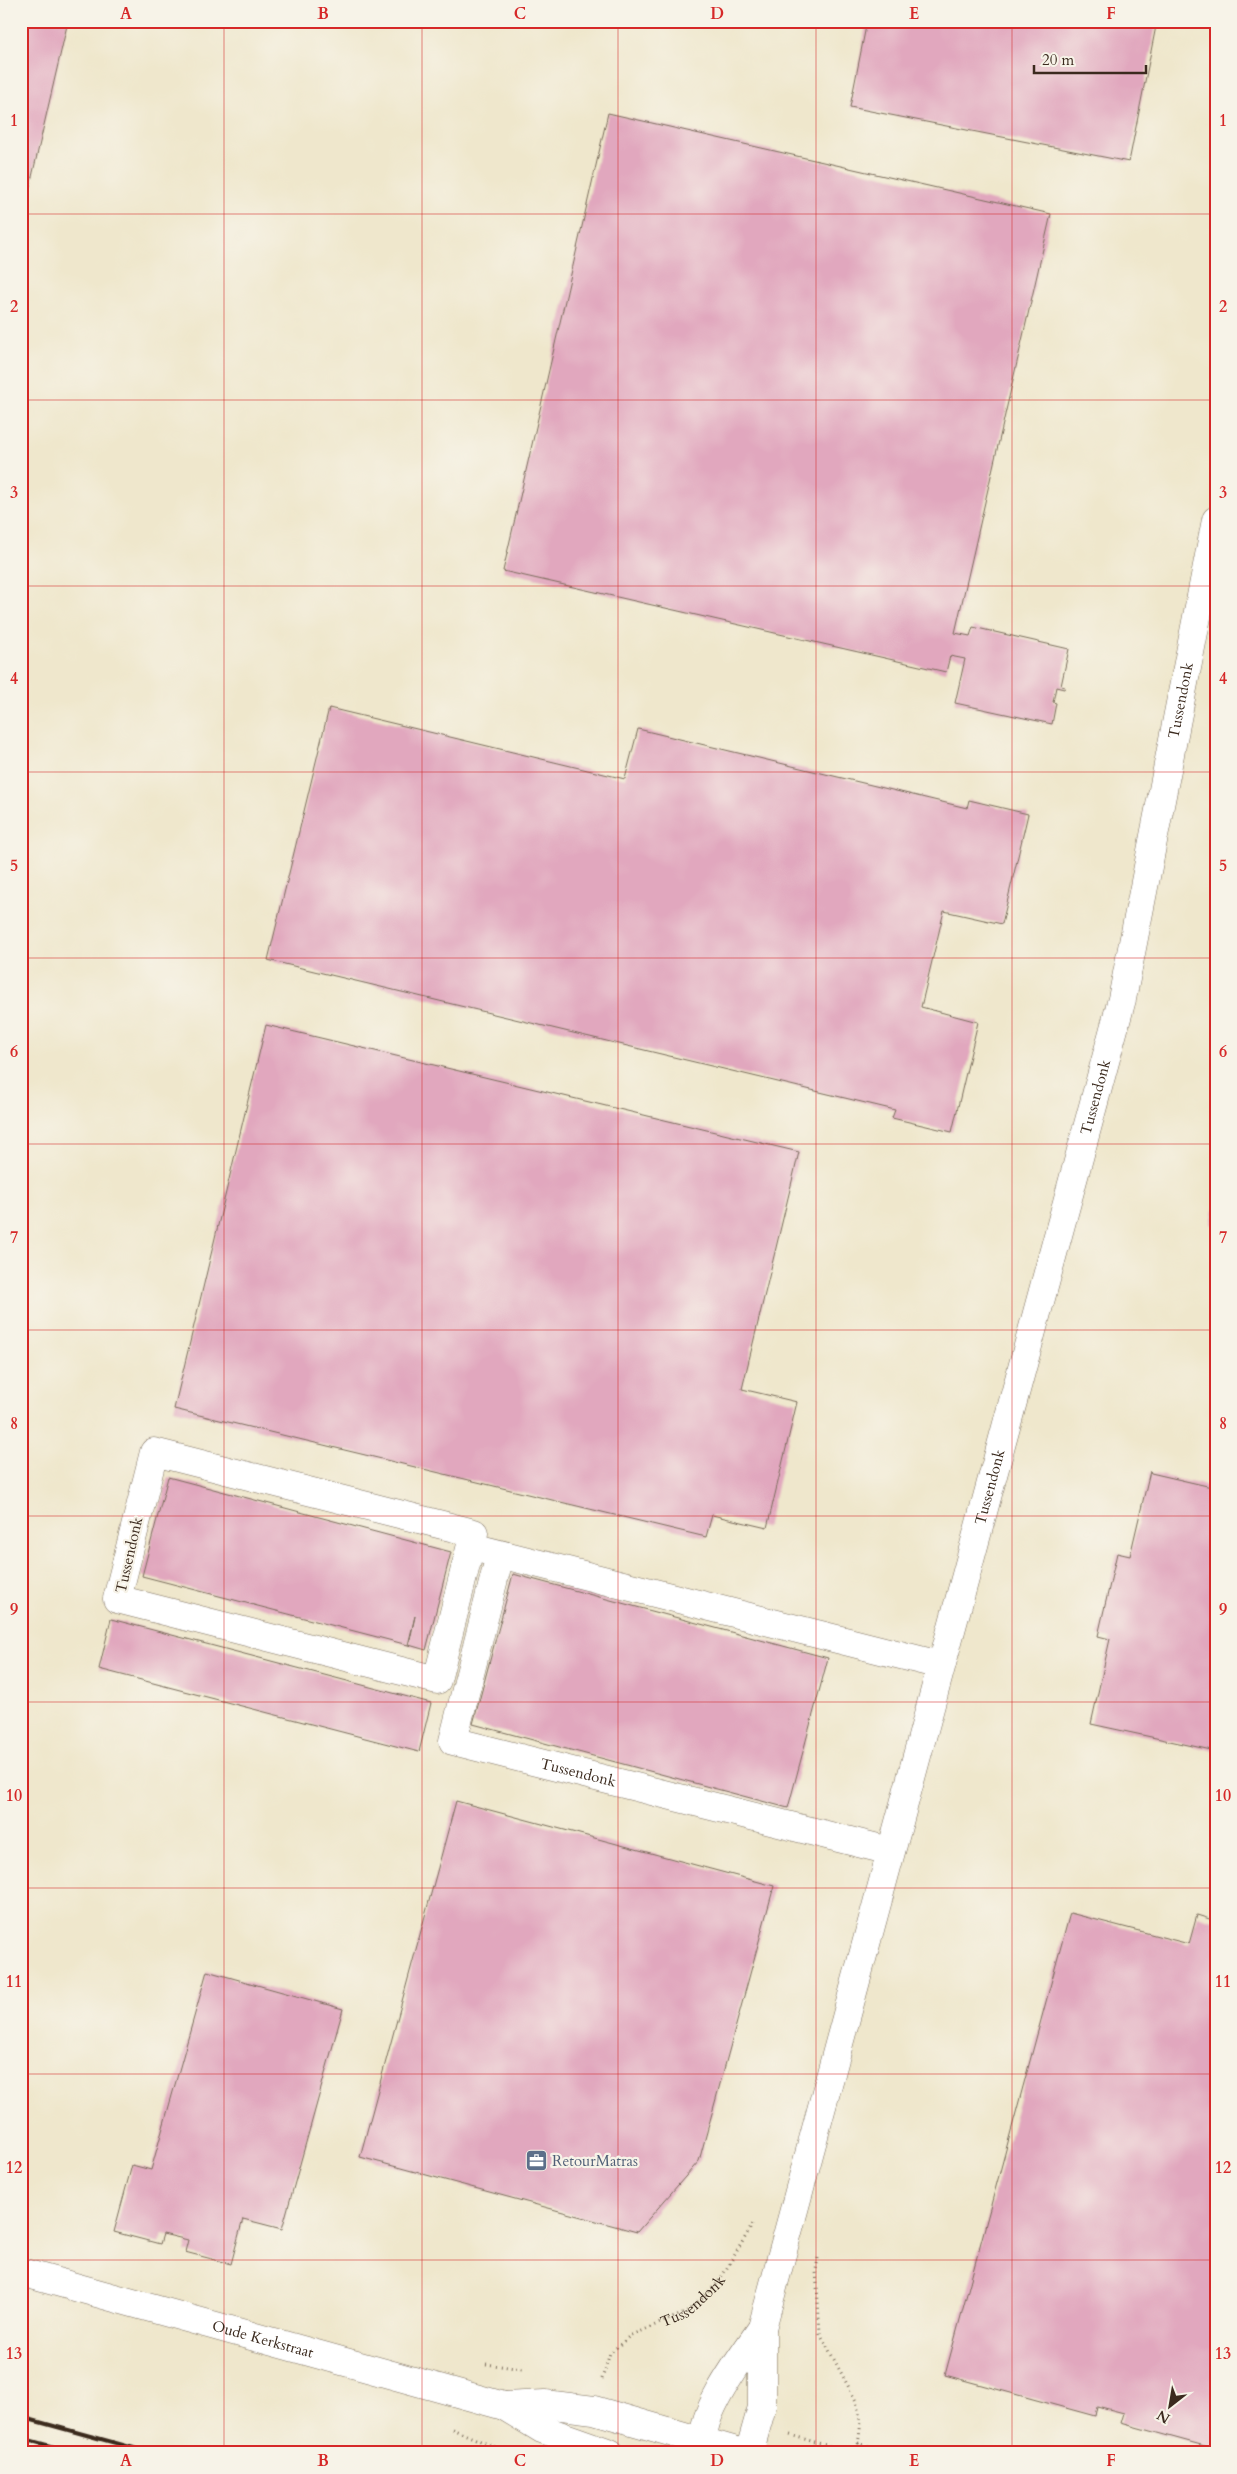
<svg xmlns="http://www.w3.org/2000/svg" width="1237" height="2474" viewBox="0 0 1237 2474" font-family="Cardo,serif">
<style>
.building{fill:#e1a7be}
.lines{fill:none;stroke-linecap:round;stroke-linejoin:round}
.minor-casing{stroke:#7a6c5b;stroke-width:29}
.path{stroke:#7a6c5b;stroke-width:3;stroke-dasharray:1 4;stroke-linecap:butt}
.minor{stroke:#fff;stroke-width:28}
.rail{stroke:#3b2a1e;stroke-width:4}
.grid{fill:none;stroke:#d62828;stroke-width:1;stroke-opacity:0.55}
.labels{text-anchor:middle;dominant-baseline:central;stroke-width:4.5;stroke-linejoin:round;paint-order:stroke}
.street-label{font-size:15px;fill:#3b2a1e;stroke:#f7f3e8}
.service-label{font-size:15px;fill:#4e5e75;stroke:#f7f3e8;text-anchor:start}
.neatline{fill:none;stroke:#d62828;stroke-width:2}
.grid-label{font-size:16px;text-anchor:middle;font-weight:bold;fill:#d62828}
</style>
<rect width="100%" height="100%" fill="#f7f3e8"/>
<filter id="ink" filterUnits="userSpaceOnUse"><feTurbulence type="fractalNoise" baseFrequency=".02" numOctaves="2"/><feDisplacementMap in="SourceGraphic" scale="10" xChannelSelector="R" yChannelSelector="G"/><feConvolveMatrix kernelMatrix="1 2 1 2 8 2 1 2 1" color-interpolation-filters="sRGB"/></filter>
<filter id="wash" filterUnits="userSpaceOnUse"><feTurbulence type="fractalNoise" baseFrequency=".0096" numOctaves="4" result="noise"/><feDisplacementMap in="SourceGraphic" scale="20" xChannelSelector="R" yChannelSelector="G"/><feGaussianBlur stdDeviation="1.12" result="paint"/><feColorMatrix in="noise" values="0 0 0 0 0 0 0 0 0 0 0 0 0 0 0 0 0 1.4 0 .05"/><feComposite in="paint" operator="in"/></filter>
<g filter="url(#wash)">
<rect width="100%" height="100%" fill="#efe7cc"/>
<g id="blocks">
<path class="building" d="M21,21H68L22,220H21Z
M867,21H1157L1129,162L850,107Z
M608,113L1051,214L955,633L970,636L973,627L1069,649L1061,686L1065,687L1064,689L1056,687L1053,702L1056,703L1052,724L955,703L965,659L950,656L946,672L503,571Z
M329,708L625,779L638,729L967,808L969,800L1028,814L1002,924L944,911L921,1007L978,1022L952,1132L892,1118L895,1110L268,960Z
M266,1025L799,1152L742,1389L797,1402L767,1528L712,1515L706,1537L174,1409Z
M1215,1206H1216V1225L1211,1224Z
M1150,1471L1151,1473L1216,1488V1751L1091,1724L1110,1639L1098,1636L1117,1553L1130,1556Z
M168,1477L451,1552L426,1650L409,1645L415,1616L408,1645L142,1576Z
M513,1574L828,1658L788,1808L473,1724Z
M111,1619L431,1703L419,1752L99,1669Z
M456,1801L774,1886L699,2161L637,2232L360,2157Z
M1070,1913L1189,1944L1197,1915L1216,1921V2434L1212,2448L1121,2423L1124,2413L1097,2406L1095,2416L945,2375Z
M207,1971L343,2009L282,2229L243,2219L231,2264L185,2252L188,2240L163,2234L160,2244L114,2232L132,2165L151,2170Z"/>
</g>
</g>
<g filter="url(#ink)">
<use href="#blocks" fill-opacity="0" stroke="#7a6c5b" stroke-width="1"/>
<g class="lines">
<defs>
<g id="minor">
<path d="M154,1452L474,1533L437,1680L117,1599Z"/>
<path d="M484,1550L940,1665"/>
<path id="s2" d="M500,1555L453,1741L890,1851"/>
<path id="s3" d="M21,2272L504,2406L542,2429L610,2453"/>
<path d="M504,2406L545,2404L594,2410L743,2453"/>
<path d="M708,2453C707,2449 704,2445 704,2442C699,2413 745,2353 762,2328"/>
<path id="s4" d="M749,2453L762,2407V2328L1122,999L1216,520"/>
</g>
</defs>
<use href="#minor" class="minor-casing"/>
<g class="path">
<path d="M818,2258L816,2270L820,2333L856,2401L861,2422L857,2453"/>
<path d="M486,2364L522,2369"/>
<path id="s1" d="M602,2379L610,2353L631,2335L687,2312L718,2283L753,2224"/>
<path d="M452,2429L509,2453"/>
<path d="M790,2435L854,2453"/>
<path d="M858,2443L890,2453"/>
</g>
<use href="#minor" class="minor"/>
<path class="rail" d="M21,2417L152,2453
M21,2438L76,2453"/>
</g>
</g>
<path class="grid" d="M224,21V2453M422,21V2453M618,21V2453M816,21V2453M1012,21V2453M21,214H1216M21,400H1216M21,586H1216M21,772H1216M21,958H1216M21,1144H1216M21,1330H1216M21,1516H1216M21,1702H1216M21,1888H1216M21,2074H1216M21,2260H1216"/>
<defs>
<symbol id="office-square" viewBox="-11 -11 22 22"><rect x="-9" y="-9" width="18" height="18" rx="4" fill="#5c6f8a" stroke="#f7f3e8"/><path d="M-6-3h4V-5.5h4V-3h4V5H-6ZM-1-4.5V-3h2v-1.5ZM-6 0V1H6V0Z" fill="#fff"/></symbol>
</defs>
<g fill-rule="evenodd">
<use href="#office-square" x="524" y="2148" width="25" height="25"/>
</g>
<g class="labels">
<g class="street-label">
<text stroke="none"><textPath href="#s4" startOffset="1808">Tussendonk</textPath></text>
<text stroke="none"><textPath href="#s4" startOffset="1402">Tussendonk</textPath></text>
<text stroke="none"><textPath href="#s4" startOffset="998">Tussendonk</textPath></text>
<text transform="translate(129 1555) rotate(-77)">Tussendonk</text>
<text stroke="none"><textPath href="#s2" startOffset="321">Tussendonk</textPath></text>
<text stroke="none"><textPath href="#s1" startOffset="126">Tussendonk</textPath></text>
<text stroke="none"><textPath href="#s3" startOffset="251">Oude Kerkstraat</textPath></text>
</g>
<g class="service-label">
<text x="552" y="2161">RetourMatras</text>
</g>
</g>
<rect width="1237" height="2474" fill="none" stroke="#f7f3e8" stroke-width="55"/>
<g transform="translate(1170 2406) rotate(211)" stroke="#f7f3e8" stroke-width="4" paint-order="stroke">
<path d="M0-4L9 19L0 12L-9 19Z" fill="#3b2a1e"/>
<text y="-8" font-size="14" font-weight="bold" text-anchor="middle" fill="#3b2a1e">N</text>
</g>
<path d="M1034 65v8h112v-8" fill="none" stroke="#3b2a1e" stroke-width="2.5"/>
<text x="1042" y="65" font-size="15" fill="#3b2a1e" stroke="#f7f3e8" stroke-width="4" paint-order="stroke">20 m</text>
<rect x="28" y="28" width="1182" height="2418" class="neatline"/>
<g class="grid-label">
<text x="126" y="19">A</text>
<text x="323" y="19">B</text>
<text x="520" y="19">C</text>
<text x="717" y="19">D</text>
<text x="914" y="19">E</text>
<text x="1111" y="19">F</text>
<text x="14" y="126">1</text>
<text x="1223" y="126">1</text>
<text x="14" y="312">2</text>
<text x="1223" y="312">2</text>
<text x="14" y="498">3</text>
<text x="1223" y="498">3</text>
<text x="14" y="684">4</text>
<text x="1223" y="684">4</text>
<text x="14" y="871">5</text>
<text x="1223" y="871">5</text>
<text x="14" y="1057">6</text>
<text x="1223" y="1057">6</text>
<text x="14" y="1243">7</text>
<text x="1223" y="1243">7</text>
<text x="14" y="1429">8</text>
<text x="1223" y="1429">8</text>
<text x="14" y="1615">9</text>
<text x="1223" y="1615">9</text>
<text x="14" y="1801">10</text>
<text x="1223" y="1801">10</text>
<text x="14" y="1987">11</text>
<text x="1223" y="1987">11</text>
<text x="14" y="2173">12</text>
<text x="1223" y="2173">12</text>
<text x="14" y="2359">13</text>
<text x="1223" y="2359">13</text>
<text x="126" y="2466">A</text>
<text x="323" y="2466">B</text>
<text x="520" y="2466">C</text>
<text x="717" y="2466">D</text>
<text x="914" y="2466">E</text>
<text x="1111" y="2466">F</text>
</g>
</svg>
